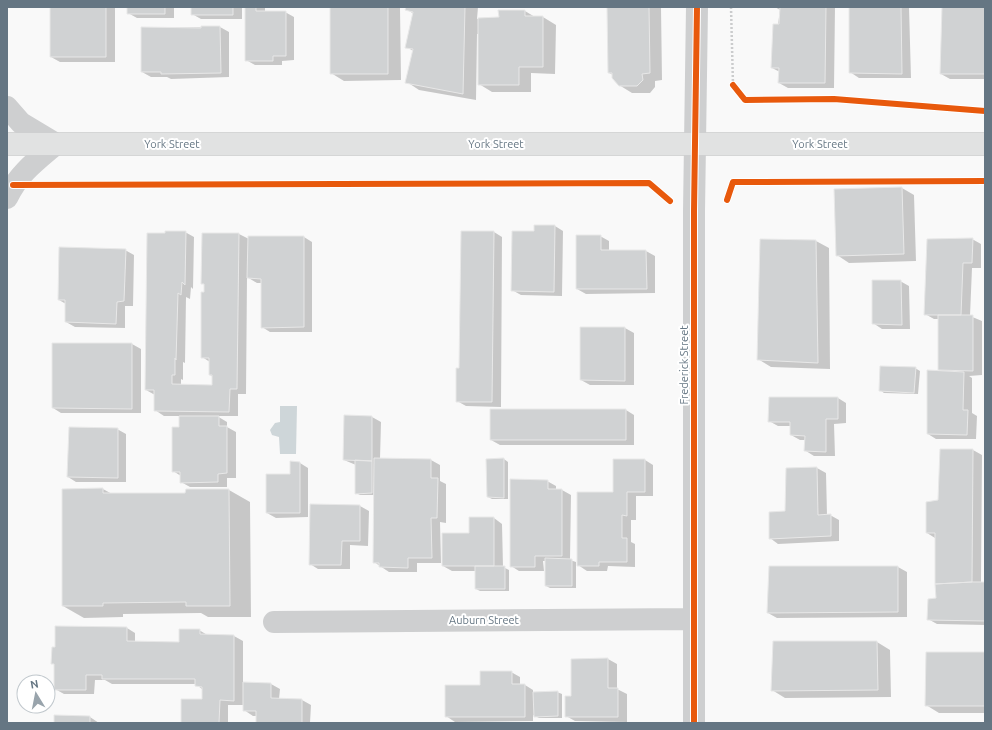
<svg xmlns="http://www.w3.org/2000/svg" width="992" height="730" viewBox="0 0 992 730" font-family="Ubuntu,sans-serif">
<style>
.water{fill:#ced6d9}
.shadow{fill:#0003}
.building{fill:#d0d2d3;stroke:#e8e8e8}
.lines{fill:none;stroke-linecap:round;stroke-linejoin:round}
.highway-casing{stroke:#d5d6d6;stroke-width:24}
.path{stroke:#cbcccd;stroke-width:2.5;stroke-dasharray:2 2;stroke-linecap:butt}
.street{stroke:#cecfd0;stroke-width:22}
.highway{stroke:#e1e2e2;stroke-width:22}
.cycleway-casing{stroke:#fff;stroke-width:8}
.cycleway{stroke:#e8590c;stroke-width:6}
.labels{text-anchor:middle;dominant-baseline:central;stroke-width:4;stroke-linejoin:round;paint-order:stroke}
.street-label{font-size:11px;fill:#657683;stroke:#fff}
</style>
<rect width="100%" height="100%" fill="#f9f9f9"/>
<path class="water" d="M280,406H297L296,454H280L279,437L272,435L270,430L275,423L280,422Z"/>
<path class="shadow" d="M51,7H115V62H60L51,57Z
M128,7H174V18H137L128,13Z
M192,7H242V19H201L192,14Z
M246,7H265V12H285L294,17V60L282,61V65H255L246,60Z
M331,7H400L401,80L344,81L331,73Z
M407,7H478L477,19L500,18L525,11L535,17H543L556,25L555,74L531,73V92H492L479,84V34H477L476,100L419,90L407,82L413,51L407,47L414,14L406,9Z
M608,7H661L662,80L655,81V87L650,93H632L619,85L613,75L609,73Z
M775,7H835L834,88H788L779,83L780,72L772,68L780,10Z
M850,7H909L911,78H859L850,72Z
M943,7H985V79H950L941,74Z
M220,27L229,32V77L171,79L167,77H151L142,72V28Z
M902,188L914,195L916,261L849,263L837,255Z
M555,226L563,231L562,296L521,295L512,290L535,232Z
M185,232L194,237L193,289L191,287L190,299L186,297L185,363L183,362V380L181,379V385L213,386V377L210,375V362L202,357L205,285L202,283L203,234H239L249,239L304,237L312,242V332H270L262,327V283H257L247,277L246,394H238V416H217L227,422V427L236,432V478H227V487H190L181,482V476L173,471L180,428V416H164L155,410V395L146,390Z
M494,232L502,237L501,407L466,406L457,401L460,369Z
M600,236L609,241V251H646L655,256V293L586,294L577,289Z
M972,239L981,244V268H972L970,316L982,321V375L969,376L972,378V413L977,416L976,439H936L928,434L939,371V319H934L925,314Z
M761,240L816,241L829,248L830,369L771,367L758,359Z
M125,250L134,255L133,306H125V328L75,327L66,322V304L59,300Z
M900,281L909,286L910,329H882L873,323Z
M581,328H625L634,333V385H590L581,380Z
M53,344H132L141,349V413H61L53,408Z
M915,368L920,371L918,394L884,393L880,390Z
M838,398L846,403V423L834,424L835,456H814L806,451V440H800L791,435V426H778L769,421Z
M626,410L634,415V445H500L491,440Z
M372,417L381,422L380,459L431,460L440,465V481L446,484V523L440,522L441,563H417V572H389L374,562L375,495H360L356,493V465L344,460Z
M117,429L126,434V482H76L68,477Z
M973,450L982,455L981,583H985V625L937,624L928,619L937,599L935,538L927,533L939,501Z
M504,459L508,462V499H492L488,497L487,460Z
M645,460L653,465V496H636V520H631V542L635,544V567L608,566L607,571H587L578,565L614,493Z
M300,463L308,468V517L276,518L267,513Z
M817,468L826,473L827,515H830L839,520V541L778,544L770,538Z
M547,481L556,486V490H562L571,495L570,560L576,562V588H550L546,586V561H543L544,571H519L511,566Z
M103,489L112,494H186L187,490H229L250,502L251,617H208L201,613L123,614V617L84,618L63,606V490Z
M311,505L360,506L369,511L368,546L350,545V569H318L310,564Z
M494,518L502,524L503,567L509,570V591H480L476,589V571H452L443,566L470,534Z
M898,567L907,572V617L777,618L768,613Z
M127,628L135,633V642L180,643L199,630L209,636H234L243,641V683L271,684L280,689L279,699L302,700L311,705L310,723H257V716H253L244,710V705H228V723H182L203,700V690L196,684H112L105,680H95L94,694H64L55,689Z
M774,642H877L890,650L891,697L785,698L772,690Z
M985,653V713H939L926,705Z
M608,659L617,664V689L627,694V722L575,721L566,716L572,697Z
M511,672L520,677V685H525L533,690V693L557,692L562,694V718H539L533,715V721L455,722L446,716L481,686Z
M90,717L99,723H55Z"/>
<path class="building" d="M50,7H106V57H50Z
M127,7H165V14H127Z
M191,7H233V15H191Z
M245,7H256V11H286V56H273V61H245Z
M330,7H388V74H330Z
M406,7H465L463,94L405,83L413,49L405,48L413,12L405,10Z
M607,7H649L650,73L642,74L643,80L637,86H619L612,78V73H608Z
M780,7H826L825,83H778L779,68H771L773,24H779Z
M849,7H901L902,74L849,73Z
M942,7H985V74H940Z
M498,10H525V16H543V67H519V85H478V18L499,17Z
M201,26H220L221,73L161,74V72H141V27L201,28Z
M902,187L904,254L836,256L834,189Z
M534,225H555L554,292L511,291L512,231H534Z
M165,231H186L185,285L182,282L181,295L178,293L176,360L175,358V375H172V384L212,385V375H209V358H201V292H204V284H201L202,233H239L237,389H230L229,412L154,411V390H145L147,233H165Z
M461,231H494L492,402H456V368H459Z
M576,235H601V250H646L647,289H576Z
M248,236H304V327L261,328V279L247,278Z
M973,238L972,263H963L961,315H924L927,239Z
M760,239L816,240L818,363L757,360Z
M59,247L126,249L124,301L117,302L116,324L65,322V300H58Z
M872,280H901L902,325L872,324Z
M938,315H973V371L938,370Z
M580,327H625V381L580,380Z
M52,343H132V409L52,408Z
M880,366L916,367L914,393L879,391Z
M927,370L964,372L963,410H968L967,435L927,434Z
M769,397H838V419H826V452L804,451L805,436L790,435V422H768Z
M490,409H626V440H490Z
M344,415L372,416V461L343,460Z
M179,416H219V426H227V473L218,474V482L180,483V472H172V427H179Z
M69,427L118,428V478L67,477Z
M940,449H973L972,582L935,584V533H926V502L938,500Z
M374,458L431,459V478H438L437,518H431L432,558H408V568L379,567V563H373Z
M504,458V498L487,497L486,459Z
M613,459H645V492H627V516L622,515V538H627V562H599V566H577V492H613Z
M355,460L372,461V493L355,494Z
M290,461L300,462V513H266V474H290Z
M817,467L818,515L831,514V536L769,539V512L785,511L786,468Z
M510,479L548,480V489H562V556H535V567H510Z
M103,488V493H185L186,489H229L230,606H186V602L103,603V606H62V489Z
M310,504L360,505V541H342L341,565H309Z
M469,517H494V566H442V533H469Z
M545,558L572,559V586H545Z
M475,566H505V589H475Z
M769,566H898V612L767,613Z
M972,582H985V621L927,620L928,599L936,598L935,584Z
M55,626L127,627V641L179,642V629H200V634L234,635V701L220,700L219,723H181V699H202V687L195,686V679H102V675H86V690H54V664H51L52,647H55Z
M773,641H877L878,690L771,691Z
M926,652H985V706H925Z
M608,658V688H618V717H565V696H571V659Z
M480,671H512V684H525V717H445V685H480Z
M243,682L271,683V698L302,699V723H256V711H243Z
M558,691V716L534,717L533,692Z
M54,715L90,716V723H54Z"/>
<g class="lines">
<defs>
<path id="highway" d="M7,144H985"/>
</defs>
<use href="#highway" class="highway-casing"/>
<path class="path" d="M731,7L733,85"/>
<path class="street" d="M7,107L21,123L56,144C36,161 18,174 7,198
M274,622L694,619
M694,723V211L697,7"/>
<use href="#highway" class="highway"/>
<defs>
<path id="cycleway" d="M733,85L745,100L834,99L985,111
M13,185L649,183L670,201
M727,200L733,182L985,181
M694,723V211L697,7"/>
</defs>
<use href="#cycleway" class="cycleway-casing"/>
<use href="#cycleway" class="cycleway"/>
</g>
<g class="labels">
<g class="street-label">
<text x="172" y="144">York Street</text>
<text x="496" y="144">York Street</text>
<text x="820" y="144">York Street</text>
<text transform="translate(684 365) rotate(-90)">Frederick Street</text>
<text x="484" y="620">Auburn Street</text>
</g>
</g>
<rect width="992" height="730" fill="none" stroke="#657683" stroke-width="16"/>
<g transform="translate(36 694) rotate(350)"><circle r="19" fill="#ffffff" stroke="#c1c8cd"/>
<path d="M0-3L7 15L0 10L-7 15Z" fill="#99a4ac"/>
<text y="-6" font-size="11" font-weight="bold" text-anchor="middle" fill="#657683">N</text>
</g>
</svg>
